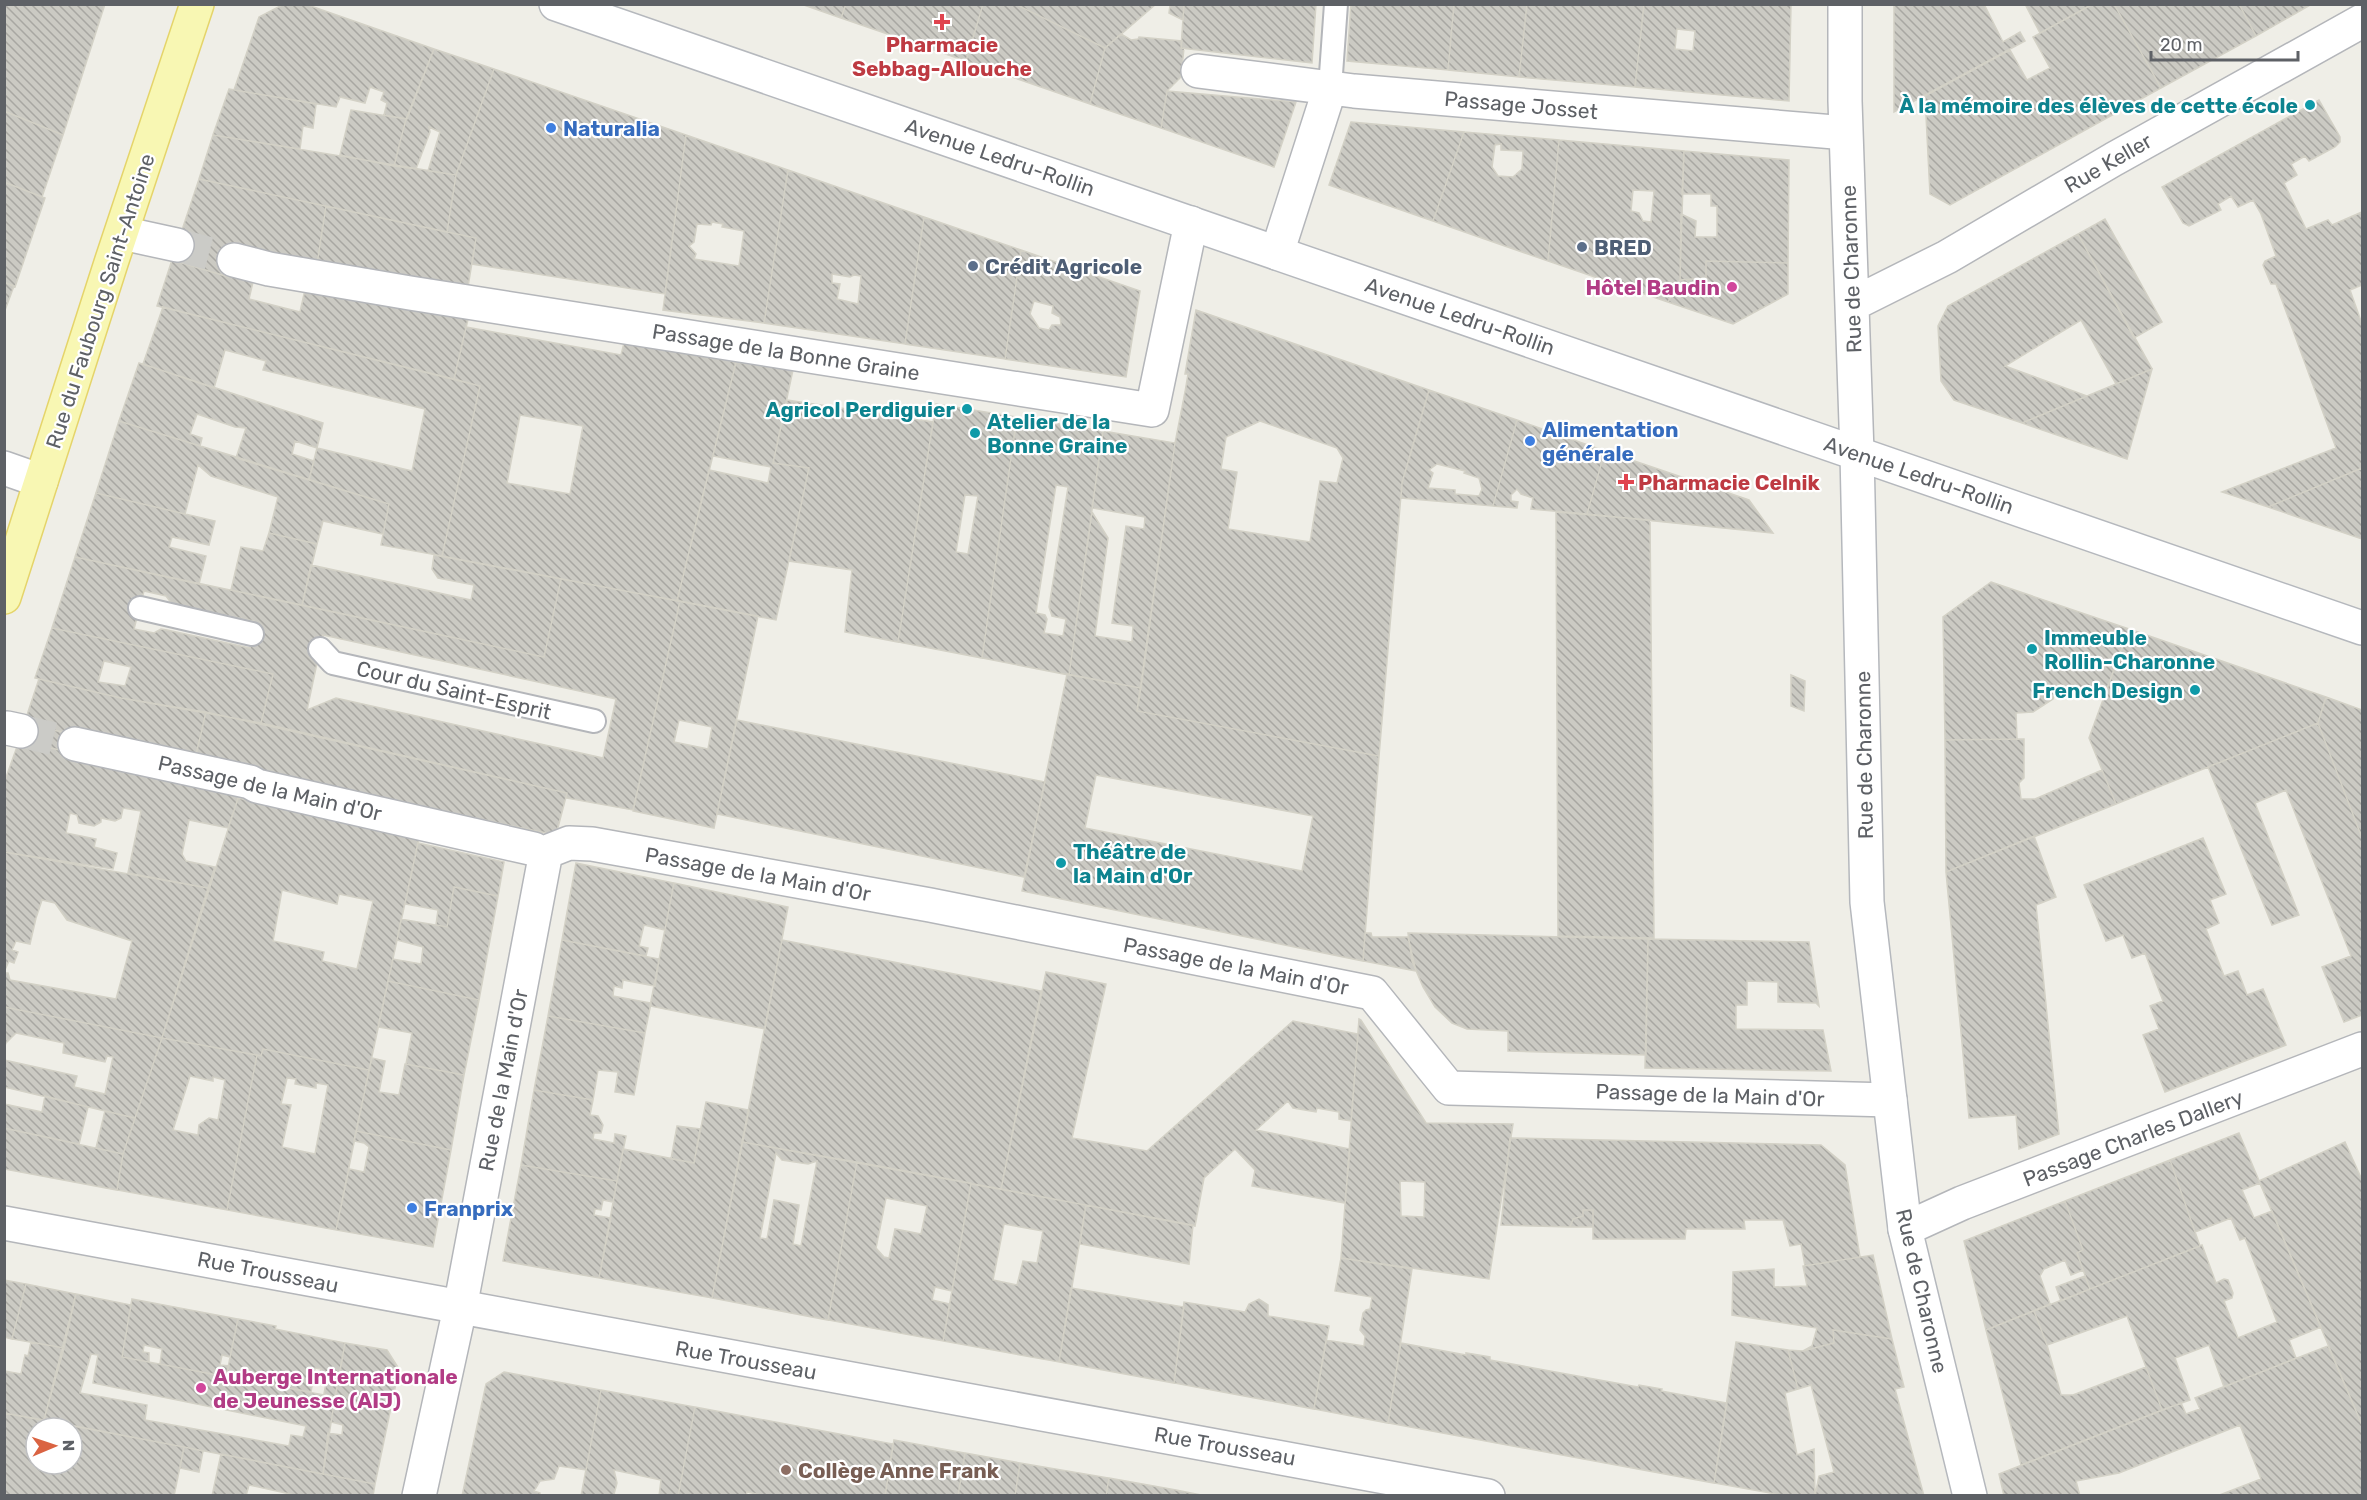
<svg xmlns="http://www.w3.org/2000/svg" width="2367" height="1500" viewBox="0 0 2367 1500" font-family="Rubik,sans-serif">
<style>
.building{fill:url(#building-back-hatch);stroke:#d3d1c6;stroke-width:1.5;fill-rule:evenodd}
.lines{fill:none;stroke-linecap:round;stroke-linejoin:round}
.street-tunnel{stroke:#cbcbc7;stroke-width:33;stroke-dasharray:33 16;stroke-linecap:butt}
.lane-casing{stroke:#b4b6ba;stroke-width:26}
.street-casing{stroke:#b4b6ba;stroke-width:36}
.secondary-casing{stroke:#b5b8bd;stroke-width:36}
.primary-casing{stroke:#e5d46a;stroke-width:36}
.lane{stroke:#fff;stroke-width:22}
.street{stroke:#fff;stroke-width:33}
.secondary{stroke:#fff;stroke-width:33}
.primary{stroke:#f8f7b3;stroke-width:33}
.health-dot{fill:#e0444e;stroke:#fff;stroke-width:2}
.culture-dot{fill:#0f9aa8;stroke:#fff;stroke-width:2}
.shop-dot{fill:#3f7fe0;stroke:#fff;stroke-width:2}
.service-dot{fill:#5c6f8a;stroke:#fff;stroke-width:2}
.hotel-dot{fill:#d1479c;stroke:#fff;stroke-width:2}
.education-dot{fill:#8d6e63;stroke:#fff;stroke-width:2}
.labels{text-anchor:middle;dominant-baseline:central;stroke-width:4.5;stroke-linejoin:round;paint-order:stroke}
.health-label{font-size:21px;font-weight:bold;fill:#be3a42;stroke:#fff}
.street-label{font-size:21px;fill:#5e6166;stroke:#fff}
.culture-label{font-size:21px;font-weight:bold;fill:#0d838f;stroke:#fff;text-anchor:end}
.shop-label{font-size:21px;font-weight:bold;fill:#366cbe;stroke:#fff;text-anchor:start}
.service-label{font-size:21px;font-weight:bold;fill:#4e5e75;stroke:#fff;text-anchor:start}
.hotel-label{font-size:21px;font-weight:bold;fill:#b23c85;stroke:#fff;text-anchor:end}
.education-label{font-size:21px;font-weight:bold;fill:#785e54;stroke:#fff;text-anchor:start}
</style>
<defs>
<pattern id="building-back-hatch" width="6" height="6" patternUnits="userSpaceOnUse" patternTransform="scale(1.5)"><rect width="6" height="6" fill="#cbcac3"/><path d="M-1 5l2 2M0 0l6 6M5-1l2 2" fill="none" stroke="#a8a7a2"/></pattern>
</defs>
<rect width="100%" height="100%" fill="#efeee7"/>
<path class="building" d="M4,4H105L63,135L4,111Z
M284,4H305L434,49L407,119L384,115L387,103L381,100L384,92L370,87L365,103L340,97L336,107L234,90L259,17Z
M801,4H846L841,18Z
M846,4H983L966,61L841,18Z
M983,4H1015L1105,48L1090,104L966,61Z
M1015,4H1156L1105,48Z
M1168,4H1184L1183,20L1169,13L1170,5Z
M1184,4H1316L1312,63L1181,48Z
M1351,4H1454L1448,70L1347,61Z
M1454,4H1527L1519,77L1448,70Z
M1527,4H1644L1635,87L1519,77Z
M1644,4H1791L1789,101L1635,87ZM1677,29L1695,31L1693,51L1675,49Z
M1894,4H1984L2003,42L2020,32L2025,41L1894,112Z
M2025,4H2093L2040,33Z
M2093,4H2114L2161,88L1950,205L1930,194L1925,96L2010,50L2027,80L2050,68L2033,37Z
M2114,4H2239L2256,36L2161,88Z
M2239,4H2312L2256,36Z
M1121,34L1131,40L1138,39L1139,37L1182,41L1181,48H1184L1181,77L1167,91L1161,128L1090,104L1105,48Z
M434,49L494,69L456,175L428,171L440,132L429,127L430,132L416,169L394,166L406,119Z
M494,69L686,135L665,294L472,264L476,238L447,232L456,175Z
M229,89L316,104L313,128L303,126L300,149L213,135Z
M1167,91L1296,102L1274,167L1161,128Z
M2319,100L2340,137V142L2335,147L2309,161L2305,156L2291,164L2297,175L2284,183L2306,229L2328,220L2332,225L2362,212V285L2350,290L2362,324V468L2268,507L2222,492L2336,448L2276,284H2271L2263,265L2265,261L2276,256L2261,214L2253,200L2238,207L2231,196L2218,204L2221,210L2189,226L2183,223L2162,187Z
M351,110L406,119L394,166L340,155Z
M4,111L63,135L42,197L4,182Z
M1351,122L1464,132L1433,221L1329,185Z
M1464,132L1559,140L1548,261L1433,221ZM1501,144V150L1523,151L1522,169L1513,177L1498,176L1492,167L1495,145Z
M213,135L456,175L447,232L199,179Z
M686,135L788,170L764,323L663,310ZM712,222L723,224L722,227L744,231L739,266L694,259L696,254L689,246L694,242L697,224L711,225Z
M1559,140L1684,151L1680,280L1668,302L1548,261ZM1633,190L1654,191L1651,222L1643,221L1639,213L1631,211Z
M1684,151L1789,160L1788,263L1706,261V278L1680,280L1681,214L1696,221L1695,237H1717V206H1711V194H1682Z
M788,170L924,217L905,344L764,323ZM832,274L850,277L854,275L861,276L858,304L837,299L840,284L832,283Z
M199,179L326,206L317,264L236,251L229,277L172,260Z
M4,182L45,198L15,287L4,282Z
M326,206L476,238L467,293L317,264Z
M924,217L1021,250L1005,359L905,344Z
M2105,219L2162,322L2134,338L2078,234Z
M2078,234L2152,369L2116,384L2081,320L2005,366L2087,396L2022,423L1954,400L1941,381L1938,326L1948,306Z
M1021,250L1140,291L1126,377L1005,359ZM1034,301L1053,306L1052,313L1060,317L1061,325H1052L1049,330L1039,328L1030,314Z
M172,260L229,277L230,275L253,282L249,299L300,312L306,285L469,315L454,379L157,306Z
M1706,261L1788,263V294L1733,324L1668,302L1680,280L1706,278Z
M4,282L14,286L4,313Z
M163,307L480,386L442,556L381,545L389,504L309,480L317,448L412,471L425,409L263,370L266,361L225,350L214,388L143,364Z
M1196,310L1429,390L1402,483L1379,756L1137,711L1175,443L1185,392L1188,374H1185ZM1260,421L1337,448L1343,458L1337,483L1320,481L1310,542L1228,529L1237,472L1221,469L1226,437Z
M466,327L621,355L624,343L736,362L677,601L442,556L480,386L454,379ZM520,415L583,426L570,494L507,483Z
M736,362L793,370L773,463L809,468L776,620L677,601L709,470L768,483L771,467L713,456Z
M139,363L323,423L317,448L295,441L292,454L314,461L309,480L236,458L246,428L235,427L197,414L190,434L202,438L200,446L119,421Z
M2152,369L2127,459L2022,423Z
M1429,390L1517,420L1493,506L1401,498L1402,483ZM1437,464L1465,471L1464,473L1479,478L1482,489L1479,496L1455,494V490L1428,488L1433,473L1429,470Z
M787,400L933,422L898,642L845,632L852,570L789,561L809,468L773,463Z
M936,404L1017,417L982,658L898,642ZM965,495L978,496L968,554L956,552Z
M1017,417L1103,431L1069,675L982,658ZM1056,485L1068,487L1049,607L1052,616L1066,619L1063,636L1044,633L1047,619L1045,615L1036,613Z
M1517,420L1605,451L1587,514L1531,509L1533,498L1521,494L1517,489L1511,495V501L1518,502L1517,508L1493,506Z
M119,421L389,504L383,534L323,521L317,544L269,533L278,497L211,476L198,465L185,514L96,493Z
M1103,431L1175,443L1141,688L1069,675L1092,512L1108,538L1095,636L1132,642L1133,626L1112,623L1126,526L1144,529L1145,517L1092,508Z
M1605,451L1749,500L1773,533L1587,514Z
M2362,468V539L2268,507Z
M96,493L215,521L209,545L172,537L169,547L206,556L199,584L75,557Z
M1556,512L1650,520L1654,938L1558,936Z
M269,533L317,544L302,605L231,590L241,547L263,551Z
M434,555L561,579L544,657L302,605L311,565L471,600L474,585L438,578L432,569Z
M75,557L544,657L561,579L680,601L633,810L566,798L567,793L261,723L273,674L52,628ZM144,591L166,596L172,604L254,621L250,648L167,630L161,629L154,633L134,629ZM323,635L616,699L603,758L336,698L307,710Z
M1991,582L2129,629L2103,699L2058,684L2053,699L2033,712L2016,713L2017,739L1945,740L1943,617Z
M680,601L758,616L714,828L633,811ZM679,720L712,727L708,749L674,742Z
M52,628L273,674L261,723L121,698L35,678ZM104,661L131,667L125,686L98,682Z
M2129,629L2326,697L2318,723L2116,804L2089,738Z
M1067,674L1141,688L1137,711L1379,756L1363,961L1022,891ZM1096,775L1313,816L1302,871L1085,828Z
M1791,675L1805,681L1804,711L1791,706Z
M39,679L121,698L206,712L195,759L24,724Z
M2326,697L2362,710V838L2318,723Z
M206,712L567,793L556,835L195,759Z
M737,720L1045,782L1024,877L717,814Z
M2318,723L2362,838V1015L2344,1022L2322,967L2351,956L2286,790L2255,803L2299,915L2272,925L2208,767Z
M24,724L77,735L73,753L19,741Z
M2024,739V778L2019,783L2021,799H2035L2102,770L2116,804L1946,872L1945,740Z
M19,741L241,790L228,828L189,820L182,854L186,861L215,867L208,888L128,873L141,811L123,808L121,818L115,821L101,818V822L94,826L79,823L77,815L70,813L66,833L96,839L94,847L117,853L113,869L4,852V783Z
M238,798L419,838L369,1070L263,1049L261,1056L162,1038ZM282,890L337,904L339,894L373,901L357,969L322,961L324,952L273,941Z
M2034,836L2056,897L2036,905L2059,1134L2019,1149L2016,1115L1969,1118L1946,872Z
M2203,838L2226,894L2210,900L2219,923L2206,929L2224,976L2238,971L2247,995L2263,989L2286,1045L2165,1092L2143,1035L2159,1029L2150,1006L2163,1001L2145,953L2132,958L2123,935L2106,941L2084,885Z
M418,843L504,862L498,896L454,887L447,927L436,925L438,910L405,904Z
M4,852L208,888L162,1038L4,1007V973H8L10,980L116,999L132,941L67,920L55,903L42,900L36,918L30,944L16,941L12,950L18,952L14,963L9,961L4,972Z
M576,863L674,883L665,930L644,925L639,946L648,948L646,956L562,940Z
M674,883L788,907L765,1029L650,1006Z
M454,887L498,896L479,1000L388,981L393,959L421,964L423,947L397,940L401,919L447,927Z
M1365,933H1371L1372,937H1408L1416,971L1363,961Z
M1408,933L1648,939L1646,1055L1508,1051V1031L1467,1029L1452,1023L1435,1007L1423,987L1412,961Z
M1648,939L1809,942L1819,1006L1816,1003L1778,1002V982L1747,981V1005H1736V1029L1823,1030L1831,1071L1645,1068Z
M562,940L659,959L655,986L623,980L622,988L614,986L613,996L651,1003L645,1033L548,1016Z
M782,940L1041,991L1001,1189L742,1142Z
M1046,972L1106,984L1072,1138L1147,1151L1293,1021L1358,1034L1351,1121L1339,1119V1112L1317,1108L1316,1112L1293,1108L1288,1101L1256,1130L1350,1149L1345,1203L1252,1186L1255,1170L1235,1149L1204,1178L1195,1226L1001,1189Z
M388,981L479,1000L464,1075L406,1064L412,1033L378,1027Z
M4,1007L162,1038L135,1118L4,1087V1060L77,1076L74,1087L105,1094L113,1057L107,1056L105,1062L63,1053L64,1043L16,1033L6,1043L4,1048Z
M548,1016L645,1033L634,1095L615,1092L618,1072L598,1070L593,1100L534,1090Z
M1359,1019L1361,1020L1426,1123L1513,1124L1489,1279L1341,1258ZM1400,1181L1425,1182L1424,1217L1401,1216Z
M162,1038L257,1055L227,1210L117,1190L123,1154ZM190,1076L213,1081V1077L225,1080L218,1120L209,1118L199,1125L198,1135L173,1130Z
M263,1049L369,1070L336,1230L227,1210L257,1055L261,1056ZM287,1078L296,1079L295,1084L316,1088V1083L328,1085L315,1154L282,1147L291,1105L281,1104Z
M372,1058L385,1061L379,1092L399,1095L405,1064L464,1075L451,1150L356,1131Z
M534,1090L593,1100L590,1115L598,1116L603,1125L601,1133H594L593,1139L614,1143L615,1134L626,1136L617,1181L521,1165Z
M45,1096L88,1107L79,1144L4,1128V1104L42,1112Z
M706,1102L749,1110L712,1298L599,1278L623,1149L694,1163Z
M105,1111L135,1118L123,1154L96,1148Z
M677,1126L700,1129L694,1163L671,1159Z
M4,1128L123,1154L117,1190L4,1169Z
M356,1131L451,1150L433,1247L336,1230L349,1169L364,1172L369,1147L364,1143L354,1141Z
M2239,1133L2260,1183L2242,1190L2254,1218L2272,1211L2321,1327L2289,1340L2296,1358L2224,1387L2209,1345L2175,1358L2190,1400L2162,1410L2127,1316L2047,1345L2034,1311L2202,1245L2216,1283L2224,1279L2228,1280L2233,1293L2232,1298L2224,1301L2238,1338L2277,1322L2245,1238L2240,1240L2231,1218L2195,1232L2170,1160Z
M1510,1138L1821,1145L1845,1165L1860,1257L1805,1266L1801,1244L1790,1246L1783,1220H1744L1745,1229H1686L1685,1239H1593V1210H1583V1216L1573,1219L1570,1227L1501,1225Z
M742,1142L857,1162L828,1320L712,1298ZM776,1153L782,1160L808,1164L817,1161L801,1246L793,1244L799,1205L774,1200L767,1239L760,1238Z
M2345,1142L2362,1180V1425L2259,1181Z
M2170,1160L2200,1246L2090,1289L2077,1253L2083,1250L2065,1201Z
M857,1162L971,1183L952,1291L935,1287L932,1300L950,1304L943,1341L828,1320ZM886,1198L927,1206L921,1234L895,1229L889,1258L884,1257L876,1248Z
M521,1165L617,1181L613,1202L603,1200L601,1210L595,1209L594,1215L611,1218L599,1278L503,1261Z
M971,1184L1086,1205L1059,1362L943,1341ZM1004,1224L1043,1231L1037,1263L1023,1261L1017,1285L993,1280Z
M2065,1201L2083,1250L2077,1253L2083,1270L2071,1275L2065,1260L2044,1269L2040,1276L2050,1304L1986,1330L1964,1241Z
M1086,1205L1193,1225L1189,1264L1080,1244Z
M1583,1210H1593V1227H1570L1573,1219L1583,1216Z
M1873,1255L1892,1339L1833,1330L1834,1343L1803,1351L1812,1346L1817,1328L1732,1315L1733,1272L1774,1269V1287L1807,1286L1803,1266Z
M1341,1258L1412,1269L1388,1423L1314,1409L1326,1340L1364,1346L1365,1336L1360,1330L1363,1313L1366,1310L1370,1309L1372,1297L1335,1291Z
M2085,1276L2090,1289L2061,1301L2056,1287Z
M4,1280L26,1284L12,1339L4,1337Z
M26,1284L76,1294L64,1348L12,1339Z
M1071,1288L1184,1307L1174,1383L1059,1362Z
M76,1294L131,1305L122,1357L335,1397L323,1474L44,1420ZM91,1354L98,1355L93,1383L306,1426L303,1437L291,1435L289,1446L145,1420L147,1405L80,1393Z
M132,1299L238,1319L230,1357L222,1355L220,1365L229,1366L226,1377L160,1364L162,1349L144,1345L143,1352L149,1353V1362L122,1357Z
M1259,1299L1268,1305V1316L1329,1326L1314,1409L1174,1383L1184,1302L1245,1312L1249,1304Z
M2034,1311L2047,1345L2061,1395H2073L2146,1367L2162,1410L2021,1465L1986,1330Z
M238,1319L276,1326L275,1329L345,1343L335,1397L324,1394L327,1377L319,1376L321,1369L315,1368L311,1392L226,1377Z
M1833,1330L1892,1339L1904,1387L1895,1389L1924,1496H1815L1819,1476L1834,1472L1811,1385L1798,1389L1788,1350L1803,1351L1834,1343Z
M31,1342L64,1348L44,1420L4,1413V1371L21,1374L25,1355L28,1356Z
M1736,1342L1788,1350L1798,1389L1785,1393L1797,1455L1814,1449L1815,1496H1787L1714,1483Z
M345,1343L387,1350L399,1369L375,1484L323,1474L328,1433L342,1435L343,1425L331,1422Z
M1401,1343L1466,1355V1353L1490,1357V1360L1638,1387L1639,1385L1662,1389L1661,1391L1727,1403L1714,1483L1388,1423Z
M2328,1346L2362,1425V1496H2217L2261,1479L2240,1425L2119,1473L2076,1481L2080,1496H2004L1999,1474L2181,1403L2186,1414L2200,1409L2195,1398Z
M504,1372L601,1390L586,1470L559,1466L554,1479L540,1481L534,1491L540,1493V1496H462L486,1384Z
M601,1390L695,1407L678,1496H659L661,1480L614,1470L617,1483L614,1494L618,1496H581Z
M695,1407L893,1444L885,1496H767L747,1492L746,1496H678Z
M4,1413L184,1447L174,1496H4ZM36,1428H72V1464H36Z
M894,1440L965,1453L958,1496H885Z
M184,1447L203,1451L199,1472L180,1468Z
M965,1453L1020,1463L1015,1496H958Z
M221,1454L375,1484L373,1496H299L249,1485L246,1496H212Z
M1020,1463L1109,1478L1106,1496H1015Z
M1109,1478L1176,1490L1206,1496H1106Z"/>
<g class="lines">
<path class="street-tunnel" d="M177,245L234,260
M21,731L75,744"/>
<defs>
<path id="lane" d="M1330,88L1336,4
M140,608L252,634
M320,649L333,663L594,721"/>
<path id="street" d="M1845,4V101L1857,453
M1198,71L1354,91L1846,133
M122,233L177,245
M1277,253L1330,88
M234,260L269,269L410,293L1152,410L1191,223
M1853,304L1947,257L2114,159L2362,21
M4,468L41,481
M7,728L21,731
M75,744L250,782L257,786L534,849
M4,1223L1488,1496
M1905,1229L1962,1203L2362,1049
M419,1496L460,1308L546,852L569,843L592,844L930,905L1372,993L1449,1088L1890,1100"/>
<path id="secondary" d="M556,4L2362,628
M1857,453L1867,902L1905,1229L1970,1496"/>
<path id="primary" d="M4,597L111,263L197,4"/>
</defs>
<use href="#lane" class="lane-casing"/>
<use href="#street" class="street-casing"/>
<use href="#secondary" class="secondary-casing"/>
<use href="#primary" class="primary-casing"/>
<use href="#lane" class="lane"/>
<use href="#street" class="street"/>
<use href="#secondary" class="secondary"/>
<use href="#primary" class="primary"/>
</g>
<g class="health-dot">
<path d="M939 13h6v6h6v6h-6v6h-6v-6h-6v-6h6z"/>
<path d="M1623 473h6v6h6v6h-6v6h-6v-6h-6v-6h6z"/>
</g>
<g class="culture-dot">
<circle cx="2310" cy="105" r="6"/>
<circle cx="967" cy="409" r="6"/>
<circle cx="975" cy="433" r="6"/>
<circle cx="2032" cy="649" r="6"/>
<circle cx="2195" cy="690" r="6"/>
<circle cx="1061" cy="863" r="6"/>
</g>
<g class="shop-dot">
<circle cx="551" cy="128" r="6"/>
<circle cx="1530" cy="441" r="6"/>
<circle cx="412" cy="1208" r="6"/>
</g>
<g class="service-dot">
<circle cx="1582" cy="247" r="6"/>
<circle cx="973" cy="266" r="6"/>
</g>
<g class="hotel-dot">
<circle cx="1732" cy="287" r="6"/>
<circle cx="201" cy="1388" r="6"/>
</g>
<circle class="education-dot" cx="786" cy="1470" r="6"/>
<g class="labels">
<g class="health-label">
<text x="942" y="44">Pharmacie<tspan x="942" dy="24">Sebbag-Allouche</tspan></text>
<text x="1638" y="482" text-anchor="start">Pharmacie Celnik</text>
</g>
<g class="street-label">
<text transform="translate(1521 105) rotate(5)">Passage Josset</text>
<text transform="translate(1000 157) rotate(19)">Avenue Ledru-Rollin</text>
<text transform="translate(2108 163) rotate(-30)">Rue Keller</text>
<text transform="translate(1851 269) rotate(-92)">Rue de Charonne</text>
<text transform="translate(100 301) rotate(-72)">Rue du Faubourg Saint-Antoine</text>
<text transform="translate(1460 316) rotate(19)">Avenue Ledru-Rollin</text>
<text transform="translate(786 352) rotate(9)">Passage de la Bonne Graine</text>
<text transform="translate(1919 475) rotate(19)">Avenue Ledru-Rollin</text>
<text transform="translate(454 690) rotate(13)">Cour du Saint-Esprit</text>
<text transform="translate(1864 755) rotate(-91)">Rue de Charonne</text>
<text transform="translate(270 788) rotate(13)">Passage de la Main d'Or</text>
<text transform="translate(758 874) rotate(10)">Passage de la Main d'Or</text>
<text transform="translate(1236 966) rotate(11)">Passage de la Main d'Or</text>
<text transform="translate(503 1080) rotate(-79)">Rue de la Main d'Or</text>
<text transform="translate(1710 1095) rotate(2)">Passage de la Main d'Or</text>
<text transform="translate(2133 1138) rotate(-21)">Passage Charles Dallery</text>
<text transform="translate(268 1272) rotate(11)">Rue Trousseau</text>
<text transform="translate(1922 1291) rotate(77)">Rue de Charonne</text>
<text transform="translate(746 1360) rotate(10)">Rue Trousseau</text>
<text transform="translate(1225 1446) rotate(10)">Rue Trousseau</text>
</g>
<g class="culture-label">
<text x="2298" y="105">À la mémoire des élèves de cette école</text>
<text x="955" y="409">Agricol Perdiguier</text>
<text x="987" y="421" text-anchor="start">Atelier de la<tspan x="987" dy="24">Bonne Graine</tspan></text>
<text x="2044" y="637" text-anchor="start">Immeuble<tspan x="2044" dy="24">Rollin-Charonne</tspan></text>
<text x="2183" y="690">French Design</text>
<text x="1073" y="851" text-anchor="start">Théâtre de<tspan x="1073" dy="24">la Main d'Or</tspan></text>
</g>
<g class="shop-label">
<text x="563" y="128">Naturalia</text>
<text x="1542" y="429">Alimentation<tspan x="1542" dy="24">générale</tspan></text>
<text x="424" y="1208">Franprix</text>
</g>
<g class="service-label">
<text x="1594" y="247">BRED</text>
<text x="985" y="266">Crédit Agricole</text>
</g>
<g class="hotel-label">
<text x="1720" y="287">Hôtel Baudin</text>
<text x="213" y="1376" text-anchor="start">Auberge Internationale<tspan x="213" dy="24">de Jeunesse (AIJ)</tspan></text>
</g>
<g class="education-label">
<text x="798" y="1470">Collège Anne Frank</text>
</g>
</g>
<rect width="2367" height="1500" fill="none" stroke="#5e6166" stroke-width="12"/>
<g transform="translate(54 1446) rotate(88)"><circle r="28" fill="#ffffff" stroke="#bfc0c2" stroke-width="1.5"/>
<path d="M0-4.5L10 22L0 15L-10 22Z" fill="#da6342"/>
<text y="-9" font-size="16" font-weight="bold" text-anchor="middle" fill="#5e6166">N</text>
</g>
<path d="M2151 51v9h147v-9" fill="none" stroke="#5e6166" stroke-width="3"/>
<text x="2160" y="51" font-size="18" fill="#5e6166" stroke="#ffffff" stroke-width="4.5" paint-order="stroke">20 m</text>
</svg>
